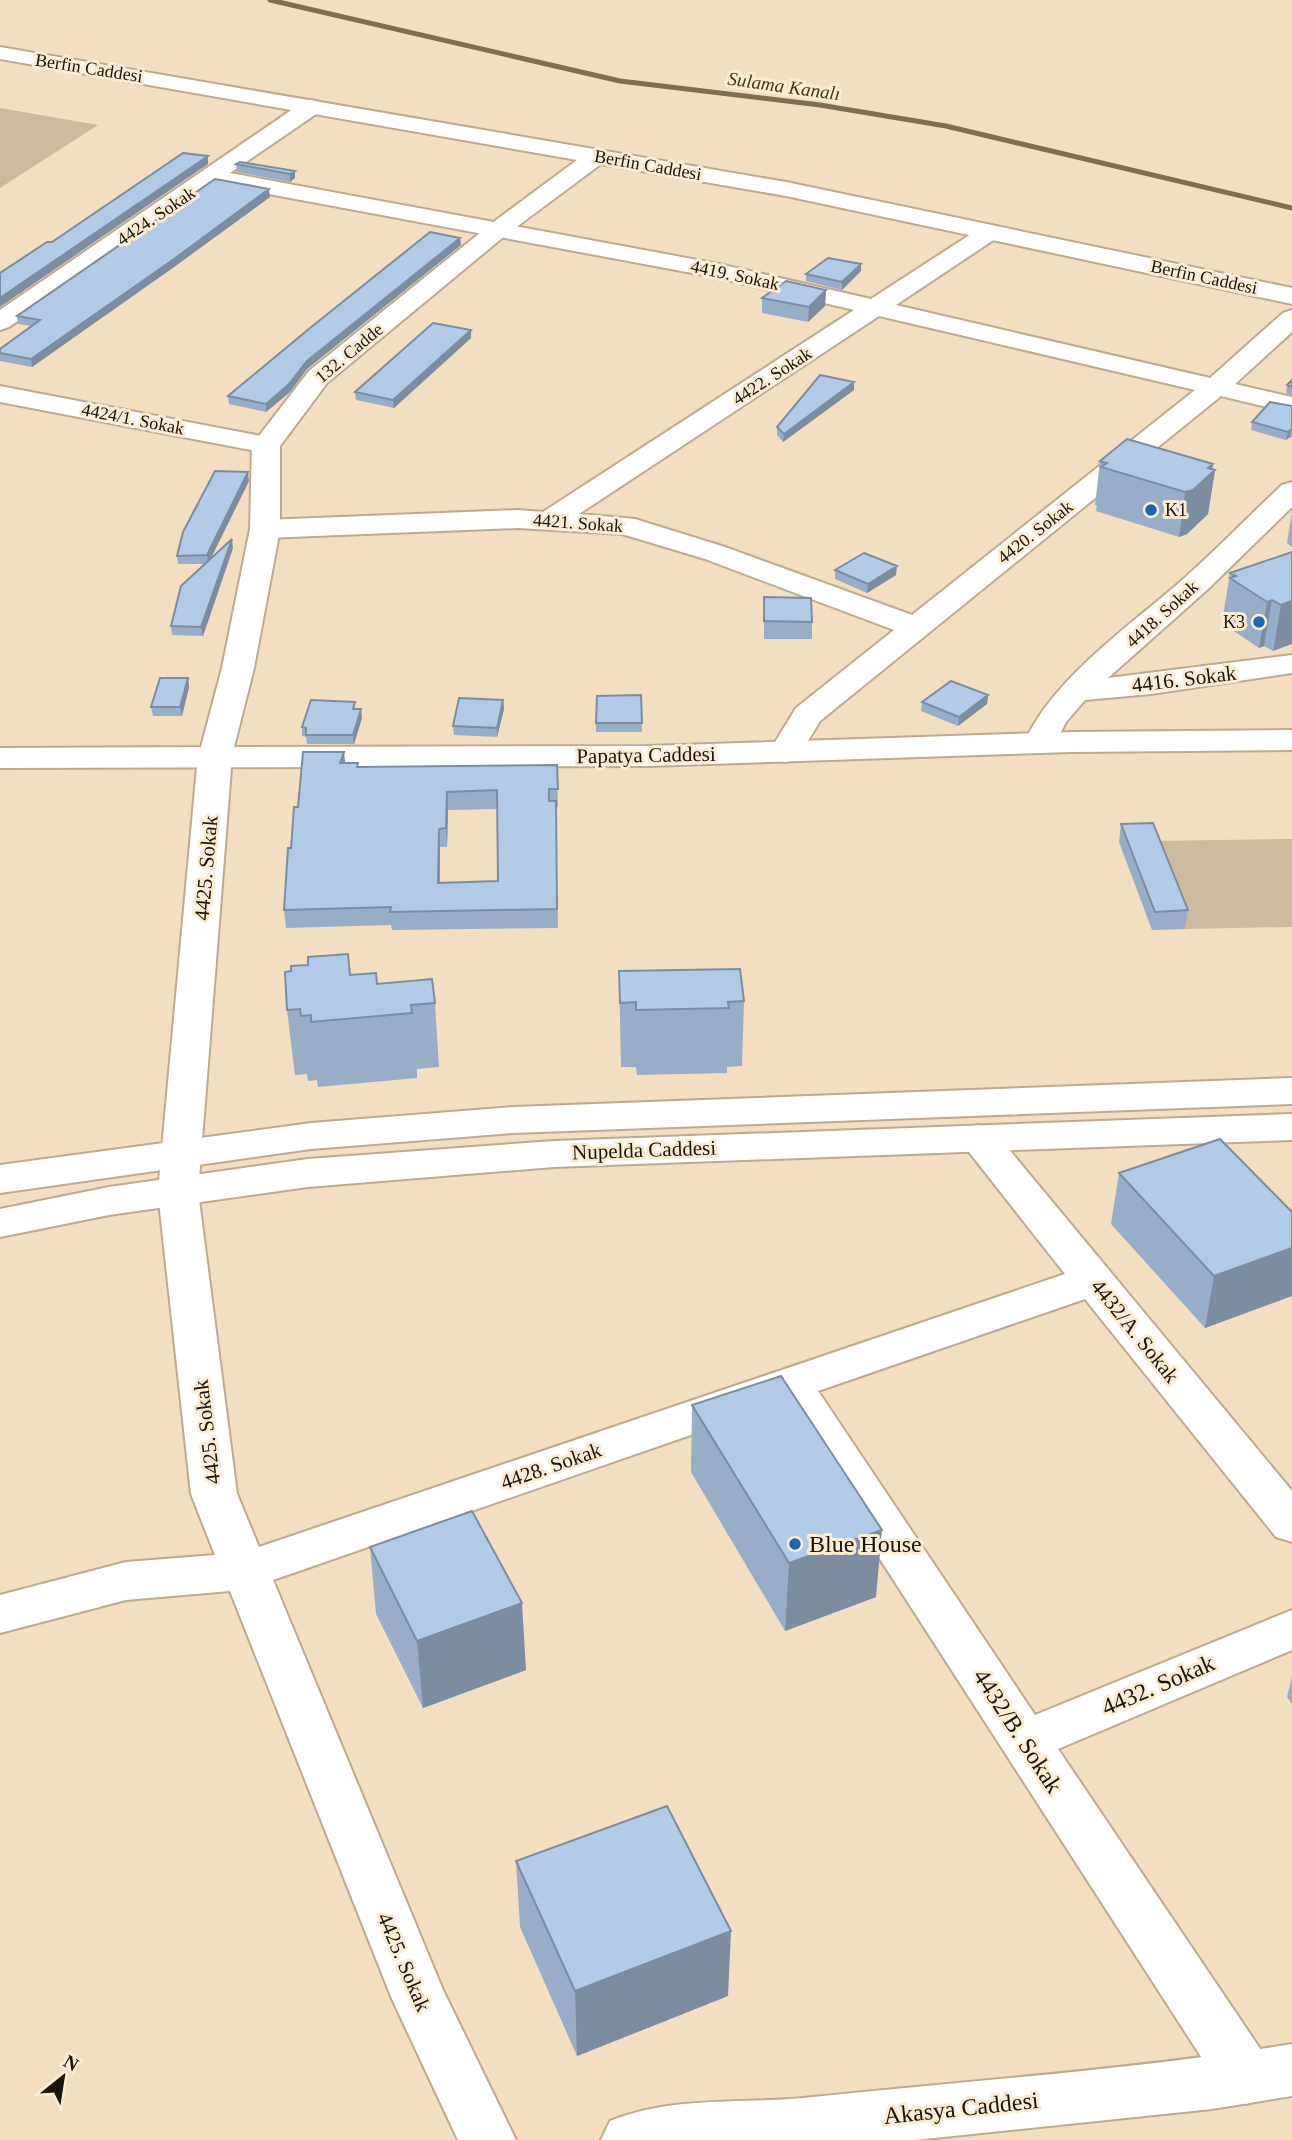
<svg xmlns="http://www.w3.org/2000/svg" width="1292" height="2140" viewBox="0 0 1292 2140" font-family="'Times New Roman',serif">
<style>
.green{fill:#ccba9e}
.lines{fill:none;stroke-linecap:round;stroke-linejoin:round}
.stream{stroke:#7f6e54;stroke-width:5}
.minor-casing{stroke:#beaa8d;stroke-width:4}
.tertiary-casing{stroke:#beaa8d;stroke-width:4}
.minor{fill:#fff;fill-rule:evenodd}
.tertiary{fill:#fff;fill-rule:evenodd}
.wall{fill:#98aec8;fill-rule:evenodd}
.shaded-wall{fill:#7c8da2}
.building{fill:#b1cae8;stroke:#7c8da2;stroke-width:2;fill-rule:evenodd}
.poi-dot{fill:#1a66b5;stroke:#fdecd4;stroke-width:2.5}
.labels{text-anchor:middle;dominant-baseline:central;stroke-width:6;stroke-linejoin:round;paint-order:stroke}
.far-street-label{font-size:18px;fill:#1a1308;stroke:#fdecd4}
.far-poi-label{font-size:18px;fill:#1a1308;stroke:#fdecd4;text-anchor:start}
.far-water-label{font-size:19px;font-style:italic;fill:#4c350b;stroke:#fdecd4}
.street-label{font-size:21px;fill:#1a1308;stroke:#fdecd4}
.near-poi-label{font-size:24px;fill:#1a1308;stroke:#fdecd4;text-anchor:start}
.near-street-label{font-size:24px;fill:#1a1308;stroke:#fdecd4}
</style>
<rect width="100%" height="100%" fill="#f3dec0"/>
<path class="green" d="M0,108L98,125L0,188Z
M1292,839V927L1185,929L1150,841Z"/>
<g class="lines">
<path class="stream" d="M270,0L620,81L820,105L946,126L1292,208"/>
<defs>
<path id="minor" d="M311,100L319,102L322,107L319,112L230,173L719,264L871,299L982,227L990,225L998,227L1002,232L998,237L896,305L1210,378L1283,313L1292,310V332L1235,384L1292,397V413L1221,396L820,721L797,759L785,762L773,759L769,752L796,708L894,630L705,559L622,534L518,528L265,538L255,535L250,529L255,523L265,520L518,510L543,512L854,310L719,278L215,184L9,327L0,330V310L303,102ZM879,316L1195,390L912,615L725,547L635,519L579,514Z
M0,386L266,437L276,439L280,445L276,451L266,453L0,402Z
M1292,482V507L1208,589L1108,678L1292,655V673L1151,694L1085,700L1066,722L1052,750L1040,753L1028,750L1024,743C1053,679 1127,628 1180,582C1215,551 1248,517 1282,485Z
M215,746L227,749L232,756L198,1192L237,1494L259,1547L1065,1274L958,1138L964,1129L978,1125L992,1129L1292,1491V1542L1276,1537L1085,1299L818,1391L1035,1715L1292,1610V1650L1058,1749L1267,2059L1275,2078L1267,2097L1247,2104L1227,2097L780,1404L273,1580L443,1990L516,2140H458L392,1999L230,1591L126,1600L0,1633V1595L126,1562L215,1555L191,1494L158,1192L198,756L203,749Z"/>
<path id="tertiary" d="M0,47L786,182L1292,288V304L786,196L601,164L507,234L327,383L280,446V529L254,668L234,747L647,746L1072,732L1292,730V750L1072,752L647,766L0,768V748L201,747L222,668L250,529L252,445L309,371L491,224L577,160L0,59Z
M1292,1078V1104L513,1133L311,1149L0,1193V1165L311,1123L513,1107Z
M1292,1114V1140L554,1167L308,1187L109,1215L0,1237V1209L109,1187L308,1159L554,1141Z
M1292,2044V2096L1212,2109L915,2140H601L610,2121C672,2096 738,2104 803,2098C966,2081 1130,2070 1292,2044Z"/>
</defs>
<use href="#minor" class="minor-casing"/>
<use href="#tertiary" class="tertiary-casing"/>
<use href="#minor" class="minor"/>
<use href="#tertiary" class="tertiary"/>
</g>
<path class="wall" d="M236,164L295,171V178L290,182L237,172Z
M270,197L174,267L32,367L0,361V349L31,326L18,324L17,316Z
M460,238L461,245L307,369L290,392L266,412L229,404L228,396Z
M861,271L842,290L806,281V274Z
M826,290L825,306L808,322L762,313V298Z
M471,330V338L394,408L356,400L355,392Z
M1292,380V396L1286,393L1287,385Z
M854,390L783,442L777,435V427Z
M1292,406V437H1290L1286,440L1251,430L1252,422Z
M1100,461L1215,470L1208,514L1187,534L1179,537L1096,511L1097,506L1095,505Z
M249,481L211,558L233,548L203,636L172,635L171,626L204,564H178L177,556Z
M1292,512V547L1287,543Z
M1292,552L1273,651L1264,646L1259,648L1222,623L1230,573Z
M835,570L896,575L867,593L835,579Z
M764,597L812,622V639H764Z
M188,678L189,687L182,716H153L151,707Z
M641,695L642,732H596V723Z
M988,695L987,704L958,726L921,711L922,702Z
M503,700L504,709L497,737L454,735L453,726Z
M355,709L362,718L354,744H307L306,737L302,736V727Z
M345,763H358V767L557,765L558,807H556L558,928L392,930L391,925L286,928L284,910L291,848L298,807ZM497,809L498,881L440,883V847H447L448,810Z
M1121,824L1188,910L1185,929L1152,930L1119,842Z
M308,965L350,975L435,1003L439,1067L417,1069V1078L318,1087L317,1080L308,1081L307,1074L295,1075L287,1010L291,971Z
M619,971L744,1001L742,1066L727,1067V1073L637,1075L636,1067H621Z
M1119,1173L1292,1212V1296L1205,1328L1111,1224Z
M692,1405L876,1597L785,1631L691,1472Z
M370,1547L526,1670L423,1708L376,1614Z
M1292,1677V1704L1287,1697Z
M516,1861L728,1996L577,2056L520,1927Z"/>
<path class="shaded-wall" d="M208,156V164L0,307V298Z
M295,171V178L290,182V174Z
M269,189L270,197L174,267L32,367L31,359Z
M460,238L461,245L307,369L290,392L266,412V404L307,361Z
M861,264V271L842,290V282Z
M826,290L825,306L808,322L809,307Z
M471,330V338L394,408L393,400Z
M854,382V390L783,442L784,434Z
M1291,429L1290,437L1286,440L1288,432Z
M1213,464L1212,473L1215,470L1208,514L1187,534L1179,537L1185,492Z
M248,472L249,481L208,564L207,555Z
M232,539L233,548L203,636L201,627Z
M897,566L896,575L867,593L868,584Z
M1272,600L1264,646L1259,648L1267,602Z
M1292,601V644L1273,651L1281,605Z
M188,678L189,687L182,716L180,707Z
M988,695L987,704L958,726L959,717Z
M503,700L504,709L497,737V728Z
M361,709L362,718L354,744L353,735Z
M344,752L346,770L340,763Z
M447,792L448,810L447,847L446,828Z
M439,829L440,847L439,902L438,883Z
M1292,1248V1296L1205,1328L1214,1276Z
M882,1530L876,1597L785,1631L789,1563Z
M522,1603L526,1670L423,1708L417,1641Z
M731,1931L728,1996L577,2056L575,1991Z"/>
<path class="building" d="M183,153L208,156L0,298V273L47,242H52Z
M240,162L295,171L290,174L236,164Z
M215,179L269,189L174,259L31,359L0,353V349L40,320L17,316Z
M430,232L460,238L307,361L289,384L266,404L228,396L310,328Z
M828,258L861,264L842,282L806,274Z
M786,281L826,290L809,307L762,298Z
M433,323L471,330L393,400L355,392Z
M820,375L854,382L784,434L777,427Z
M1292,380V387L1287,385Z
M1270,402L1292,406V429L1288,432L1252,422Z
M1127,439L1213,464L1208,468L1215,470L1193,490L1185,492L1101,467L1107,463L1100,461Z
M215,471L248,472L207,555L177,556L183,532Z
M232,539L201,627L171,626L181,586Z
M1292,552V601L1281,605L1272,600L1267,602L1230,578L1236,576L1230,573Z
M864,553L897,566L868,584L835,570Z
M764,597L811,598L812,622L764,621Z
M160,678H188L180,707H151Z
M951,681L988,695L959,717L922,702Z
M641,695L642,723H596L597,696Z
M459,698L503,700L497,728L453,726Z
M311,700L355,702L353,709H361L353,735H306V728L302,727Z
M303,752H344L340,763H358L357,767L557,765L558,789H549V801H556L557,909L390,912L391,907L284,910L288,848H291L294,807H298ZM497,790L498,881L438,883L439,829L446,828L447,792Z
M1153,823L1188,910L1155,912L1121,824Z
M348,954L350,975L376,973L377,984L432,979L435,1003L411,1005L412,1013L311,1022V1015L301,1016L300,1009L287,1010L285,972L291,971V966L308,965V957Z
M740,969L744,1001L728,1002L729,1008L636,1010V1002L620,1003L619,971Z
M1220,1139L1292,1212V1248L1214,1276L1119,1173Z
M781,1376L882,1530L789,1563L692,1405Z
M472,1511L522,1603L417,1641L370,1547Z
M667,1806L731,1931L575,1991L516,1861Z"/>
<g class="poi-dot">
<circle cx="1151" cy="510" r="7"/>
<circle cx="1259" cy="622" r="7"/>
<circle cx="795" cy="1544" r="7"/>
</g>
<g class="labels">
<g class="far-street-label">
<text transform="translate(89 68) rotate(9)">Berfin Caddesi</text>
<text transform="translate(648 165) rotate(10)">Berfin Caddesi</text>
<text transform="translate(156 216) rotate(-34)">4424. Sokak</text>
<text transform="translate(735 275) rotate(12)">4419. Sokak</text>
<text transform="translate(1204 277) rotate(12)">Berfin Caddesi</text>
<text transform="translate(349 353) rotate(-40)">132. Cadde</text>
<text transform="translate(772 376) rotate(-33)">4422. Sokak</text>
<text transform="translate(133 419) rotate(11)">4424/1. Sokak</text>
<text transform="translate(578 523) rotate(4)">4421. Sokak</text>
<text transform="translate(1035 532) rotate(-38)">4420. Sokak</text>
<text transform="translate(1162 614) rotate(-42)">4418. Sokak</text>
</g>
<g class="far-poi-label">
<text x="1165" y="510">K1</text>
<text x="1245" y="622" text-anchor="end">K3</text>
</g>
<g class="far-water-label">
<text transform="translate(784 86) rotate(8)">Sulama Kanalı</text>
</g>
<g class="street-label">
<text transform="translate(1184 679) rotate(-7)">4416. Sokak</text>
<text transform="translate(646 755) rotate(-1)">Papatya Caddesi</text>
<text transform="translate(206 868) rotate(-85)">4425. Sokak</text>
<text transform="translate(644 1150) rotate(-2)">Nupelda Caddesi</text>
<text transform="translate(1135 1331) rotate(51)">4432/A. Sokak</text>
<text transform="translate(207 1432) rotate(-97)">4425. Sokak</text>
<text transform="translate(551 1466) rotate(-19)">4428. Sokak</text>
<text transform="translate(404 1962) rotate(67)">4425. Sokak</text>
</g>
<g class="near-poi-label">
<text x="809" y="1544">Blue House</text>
</g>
<g class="near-street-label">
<text transform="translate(1158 1685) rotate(-23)">4432. Sokak</text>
<text transform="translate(1018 1731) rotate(57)">4432/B. Sokak</text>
<text transform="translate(961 2108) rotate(-6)">Akasya Caddesi</text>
</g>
</g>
<g transform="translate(63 2077) rotate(30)" stroke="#fdecd4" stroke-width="5" paint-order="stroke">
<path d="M0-5L12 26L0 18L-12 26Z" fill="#1a1308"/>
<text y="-10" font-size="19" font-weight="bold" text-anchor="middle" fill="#1a1308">N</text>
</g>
</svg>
